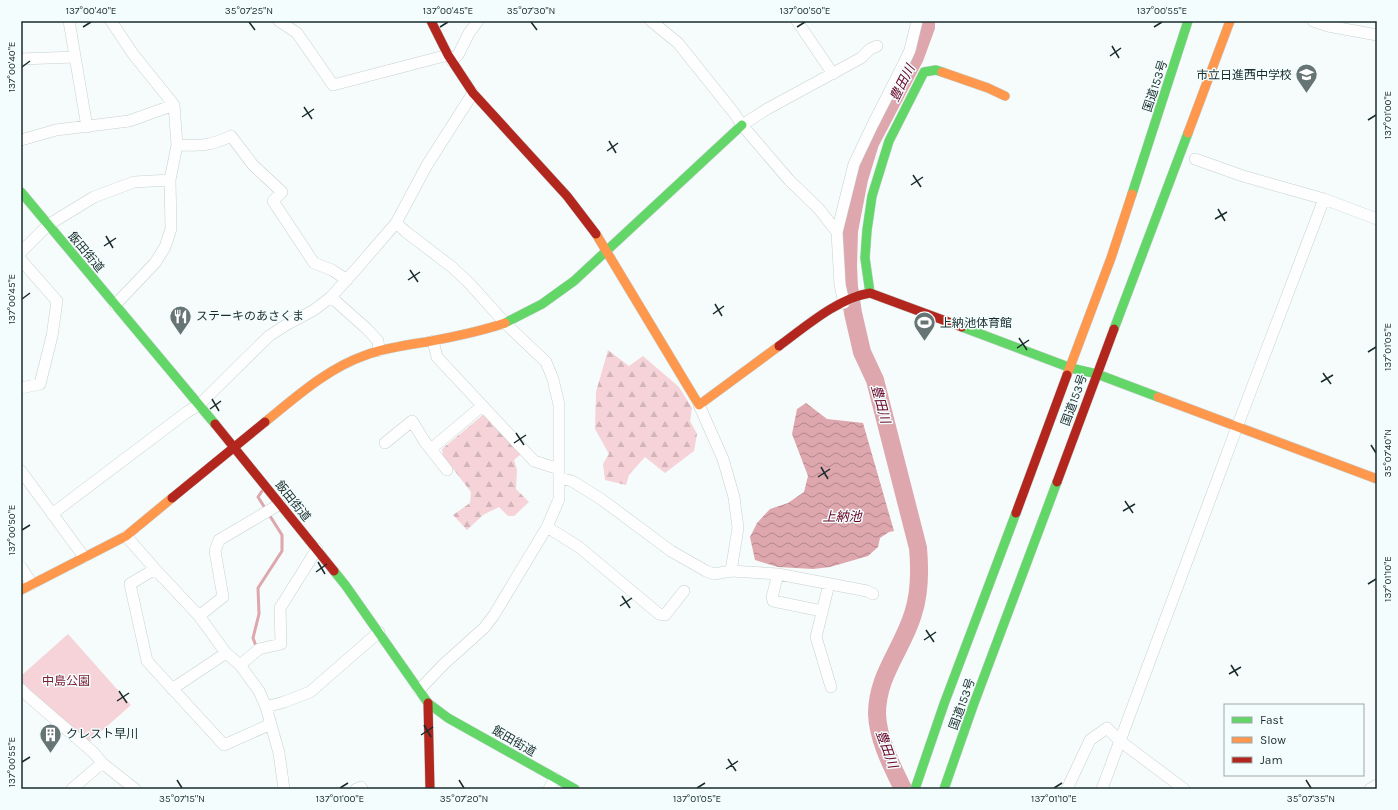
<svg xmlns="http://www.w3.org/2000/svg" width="1398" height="810" viewBox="0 0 1398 810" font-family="Karla,'Noto Sans JP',sans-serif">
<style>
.green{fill:#f5d3d8}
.forest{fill:url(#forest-firs)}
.water{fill:url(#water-waves)}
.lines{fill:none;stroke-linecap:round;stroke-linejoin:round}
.stream{stroke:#dea6ad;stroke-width:3}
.river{stroke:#dea6ad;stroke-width:18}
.street-casing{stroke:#c6d1d1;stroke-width:12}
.fast-casing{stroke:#c6d1d1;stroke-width:10}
.slow-casing{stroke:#c6d1d1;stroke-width:10}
.jam-casing{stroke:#c6d1d1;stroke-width:10}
.street{stroke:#fefefe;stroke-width:11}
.fast{stroke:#63d668;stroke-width:9}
.slow{stroke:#ff974d;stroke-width:9}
.jam{stroke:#b3261e;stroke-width:9}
.ticks{fill:none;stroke:#192c2c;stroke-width:1.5}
.labels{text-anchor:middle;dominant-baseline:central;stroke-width:3;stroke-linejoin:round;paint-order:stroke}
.poi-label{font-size:12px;fill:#192c2c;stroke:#f4fdfd;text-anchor:start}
.street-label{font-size:12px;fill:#192c2c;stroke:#f4fdfd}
.park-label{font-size:12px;fill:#801e36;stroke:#f4fdfd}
.water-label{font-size:13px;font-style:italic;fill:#602;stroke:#f4fdfd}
.neatline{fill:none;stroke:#192c2c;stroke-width:1.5}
.ticks-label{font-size:10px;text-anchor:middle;fill:#192c2c}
</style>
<defs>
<pattern id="forest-firs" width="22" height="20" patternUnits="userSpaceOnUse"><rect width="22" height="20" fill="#f5d3d8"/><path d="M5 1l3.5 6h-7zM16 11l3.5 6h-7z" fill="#d1b5ba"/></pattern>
<pattern id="water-waves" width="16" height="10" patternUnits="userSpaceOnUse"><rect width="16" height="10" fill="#dea6ad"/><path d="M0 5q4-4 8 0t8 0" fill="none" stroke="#b3878d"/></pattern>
</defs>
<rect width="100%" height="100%" fill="#f6fbfb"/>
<path class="green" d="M68,634L131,705L88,743L21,684V676Z"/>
<path class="forest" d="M608,350L629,366L643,356L679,387L692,408L690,421L697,434L694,451L665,473L645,457L629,475L626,485L605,480L603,464L609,454L595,429L596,392Z
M484,414L521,454L514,460L517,470L516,489L529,502L514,516H508L499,507L483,515L467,530L453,515L470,503L471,492L443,456L442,449Z"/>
<path class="water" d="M806,403L827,419L863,423L894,531L889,532L880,538L878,547L868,556L830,567L813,569L778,567L755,560L750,537L757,523L770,509L788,503L804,492L808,476L792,434L797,409Z"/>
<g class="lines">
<path class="stream" d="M256,646L253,638L259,614L258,588L282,551V535L258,497L262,491"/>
<path class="river" d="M903,789C892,766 878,740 877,714C877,675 902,650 913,614C920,593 920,570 918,548L875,380L862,352L853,313L849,287L848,266L849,231L859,179L870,143L915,57L926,27V21"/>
<defs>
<path id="street" d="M69,21L87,127
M111,21L133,54L174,105
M279,21L297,33L333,85L448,55
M651,21L678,43L734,113L742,125L789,180L819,209L837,232
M797,21L833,74
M1313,21L1328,26L1377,35
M21,59L75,57
M452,61L458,55L469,33L478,21
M742,125L767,109L861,58L870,49L877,46
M21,140L56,130L129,121L174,105L177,145L170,180L171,229L165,247L155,263L115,305
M177,145C199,146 211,146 231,136L253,165L282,192L273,201L314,263L332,270L347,280
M1195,159L1243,176L1324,199L1377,219
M396,223L406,232L452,267L470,284L505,323L546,362L553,379L559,405V499L547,527L494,615L484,628L444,664L419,690
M21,252L48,225L94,197L134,182L170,180
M21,260L57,301L52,336L40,384L21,388
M331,297L367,329L378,341L379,351
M844,303L840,285L837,232L854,164L873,124L904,63L910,50L917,21
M433,341L437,357L534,461L559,469
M699,405L723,459L734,497L738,528L731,571
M385,443L412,421L425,442L447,470
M431,449L482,406
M21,471L84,557
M559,478L572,481L601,499L671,551L706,571L714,574L731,571L778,574L867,591L873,594
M52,514L187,412L199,405L269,336L286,325L314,310L331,297L358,267L396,223L427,165L473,93
M547,527L579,547L659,614L665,615L684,591
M126,536L155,569L199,616L226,653L240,665L259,691L266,707L279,753L284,789
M21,567L32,584
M155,569L130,584L147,661L224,745L271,724
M778,574L772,597L773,601L822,611
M829,584L816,637L831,687
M199,616L223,597L215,551L219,540L280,504
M240,665L259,649L281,644L280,608L317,549
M21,689L27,695L94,753L102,763L135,789
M172,689L226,653
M266,707L284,702L310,692L379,632
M72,789L102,763
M356,789L361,787L362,789
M549,789L555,778
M1067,789L1090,740L1107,728L1120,741L1184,789
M1102,789L1237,427L1324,199
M1370,789L1377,785"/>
<path id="fast" d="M21,192L215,424
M1132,194L1188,21
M870,293L865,258L867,230L872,196L889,141L924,72L936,70L942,72
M505,323L542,304L574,281L742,125
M962,327L1071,368L1097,374L1158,397
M1114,329L1188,133
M334,571L346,586L428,703L448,718L575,789
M915,789L944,704L1016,513
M944,789L973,706L1057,482"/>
<path id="slow" d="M942,72L988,88L1005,96
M1188,133L1230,21
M596,234L699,405L779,346
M1067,375L1111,258L1132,194
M1158,397L1377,479
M265,422C297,396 328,368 366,355C385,348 406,345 426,342C453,337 479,332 505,323
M21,590L126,536L172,498"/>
<path id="jam" d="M431,21L448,55L473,93L567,196L596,234
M779,346C805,327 838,298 870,293L962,327
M215,424L334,571
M1057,482L1114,329
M172,498L265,422
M1016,513L1067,375
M428,703L430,789"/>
</defs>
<use href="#street" class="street-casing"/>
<use href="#fast" class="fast-casing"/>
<use href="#slow" class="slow-casing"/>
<use href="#jam" class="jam-casing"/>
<use href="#street" class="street"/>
<use href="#fast" class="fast"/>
<use href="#slow" class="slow"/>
<use href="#jam" class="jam"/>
</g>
<path class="ticks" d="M249,22L255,30M531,22L537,30M83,27L91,22M440,27L448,22M797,27L805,22M1154,27L1162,22M1112,46L1119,58M1110,56L1121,48M22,67L30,61M304,107L312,119M302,117L314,109M1368,120L1376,115M609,141L616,153M607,151L618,143M913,175L921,187M911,185L923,177M1218,209L1225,221M1215,219L1227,212M106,236L113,248M104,246L116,238M410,270L418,282M408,280L420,272M22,299L30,293M715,304L722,316M713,314L724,306M1019,338L1027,350M1017,348L1029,340M1368,352L1376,347M1323,373L1331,384M1321,382L1333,375M212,399L219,411M210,409L221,401M516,433L524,445M514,443L526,435M1371,445L1376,453M821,467L828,479M818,477L830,469M1125,501L1133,513M1123,511L1135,504M22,530L30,525M318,562L325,574M316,572L327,564M1368,584L1376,579M622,596L630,608M620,606L632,598M926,630L934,642M924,640L936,632M1231,665L1238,676M1229,674L1241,667M119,691L127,703M117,701L129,693M424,725L431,737M421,735L433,727M728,759L736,771M22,762L30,757M726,769L738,761M177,780L182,788M459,780L464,788M1306,780L1311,788M340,788L348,783M697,788L705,783M1054,788L1062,783"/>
<defs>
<symbol id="school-pin" viewBox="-11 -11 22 30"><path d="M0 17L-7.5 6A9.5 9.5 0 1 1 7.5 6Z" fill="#667474" stroke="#f4fdfd"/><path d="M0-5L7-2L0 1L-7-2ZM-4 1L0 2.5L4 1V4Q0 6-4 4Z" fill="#fff"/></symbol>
<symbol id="restaurant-pin" viewBox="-11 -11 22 30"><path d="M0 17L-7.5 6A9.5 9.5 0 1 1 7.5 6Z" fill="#667474" stroke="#f4fdfd"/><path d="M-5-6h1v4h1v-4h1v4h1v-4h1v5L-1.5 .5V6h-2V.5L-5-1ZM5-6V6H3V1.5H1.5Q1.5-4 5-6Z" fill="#fff"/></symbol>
<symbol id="stadium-pin" viewBox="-11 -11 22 30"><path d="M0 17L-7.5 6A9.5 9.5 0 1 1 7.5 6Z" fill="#667474" stroke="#f4fdfd"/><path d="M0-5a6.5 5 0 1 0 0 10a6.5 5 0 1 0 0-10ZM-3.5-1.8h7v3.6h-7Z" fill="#fff"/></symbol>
<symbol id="building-pin" viewBox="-11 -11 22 30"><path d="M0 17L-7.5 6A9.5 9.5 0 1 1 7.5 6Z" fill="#667474" stroke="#f4fdfd"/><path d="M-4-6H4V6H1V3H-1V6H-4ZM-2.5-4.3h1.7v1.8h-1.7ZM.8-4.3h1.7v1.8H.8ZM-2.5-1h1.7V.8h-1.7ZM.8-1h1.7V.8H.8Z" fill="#fff"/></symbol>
</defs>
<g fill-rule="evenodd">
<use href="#school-pin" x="1294" y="62" width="25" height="34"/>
<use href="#restaurant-pin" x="168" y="304" width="25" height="34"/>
<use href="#stadium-pin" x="912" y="310" width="25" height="34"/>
<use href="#building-pin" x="38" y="722" width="25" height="34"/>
</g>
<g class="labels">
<g class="poi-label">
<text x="1292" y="75" text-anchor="end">市立日進西中学校</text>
<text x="196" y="316">ステーキのあさくま</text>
<text x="940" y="323">上納池体育館</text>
<text x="66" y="734">クレスト早川</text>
</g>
<g class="street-label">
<text transform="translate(1155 86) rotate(-72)">国道153号</text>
<text transform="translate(86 252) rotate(50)">飯田街道</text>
<text transform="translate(1074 400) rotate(-70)">国道153号</text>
<text transform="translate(293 501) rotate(51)">飯田街道</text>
<text transform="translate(962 704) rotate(-70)">国道153号</text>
<text transform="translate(514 741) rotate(30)">飯田街道</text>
</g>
<g class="park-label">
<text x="66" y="681">中島公園</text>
</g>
<g class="water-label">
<text transform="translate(902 83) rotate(-63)">豊田川</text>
<text transform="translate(881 404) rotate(75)">豊田川</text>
<text x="842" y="516">上納池</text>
<text transform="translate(887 749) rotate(70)">豊田川</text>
</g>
</g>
<rect width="1398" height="810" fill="none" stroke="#f4fdfd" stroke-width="44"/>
<rect x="1224" y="704" width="140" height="72" fill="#f4fdfd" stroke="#9ca9a9"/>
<rect x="1232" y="717" width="20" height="6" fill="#63d668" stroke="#9ca9a9"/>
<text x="1260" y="724" font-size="12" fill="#192c2c">Fast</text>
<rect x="1232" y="737" width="20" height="6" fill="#ff974d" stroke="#9ca9a9"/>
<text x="1260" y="744" font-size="12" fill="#192c2c">Slow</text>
<rect x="1232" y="757" width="20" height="6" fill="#b3261e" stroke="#9ca9a9"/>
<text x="1260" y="764" font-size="12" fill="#192c2c">Jam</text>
<rect x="22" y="22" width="1354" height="766" class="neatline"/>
<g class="ticks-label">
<text x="91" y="14">137°00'40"E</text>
<text x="249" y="14">35°07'25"N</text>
<text x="448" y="14">137°00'45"E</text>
<text x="531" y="14">35°07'30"N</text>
<text x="805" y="14">137°00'50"E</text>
<text x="1162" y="14">137°00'55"E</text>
<text transform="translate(11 67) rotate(-90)" y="4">137°00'40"E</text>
<text transform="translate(1387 115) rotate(-90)" y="4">137°01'00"E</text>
<text transform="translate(11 299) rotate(-90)" y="4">137°00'45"E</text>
<text transform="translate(1387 347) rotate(-90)" y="4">137°01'05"E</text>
<text transform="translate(1387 453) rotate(-90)" y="4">35°07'40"N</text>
<text transform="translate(11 530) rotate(-90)" y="4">137°00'50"E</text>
<text transform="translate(1387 579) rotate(-90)" y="4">137°01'10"E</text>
<text transform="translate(11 762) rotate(-90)" y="4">137°00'55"E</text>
<text x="182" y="802">35°07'15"N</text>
<text x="340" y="802">137°01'00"E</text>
<text x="464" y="802">35°07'20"N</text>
<text x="697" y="802">137°01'05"E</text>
<text x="1054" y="802">137°01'10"E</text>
<text x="1311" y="802">35°07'35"N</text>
</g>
</svg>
